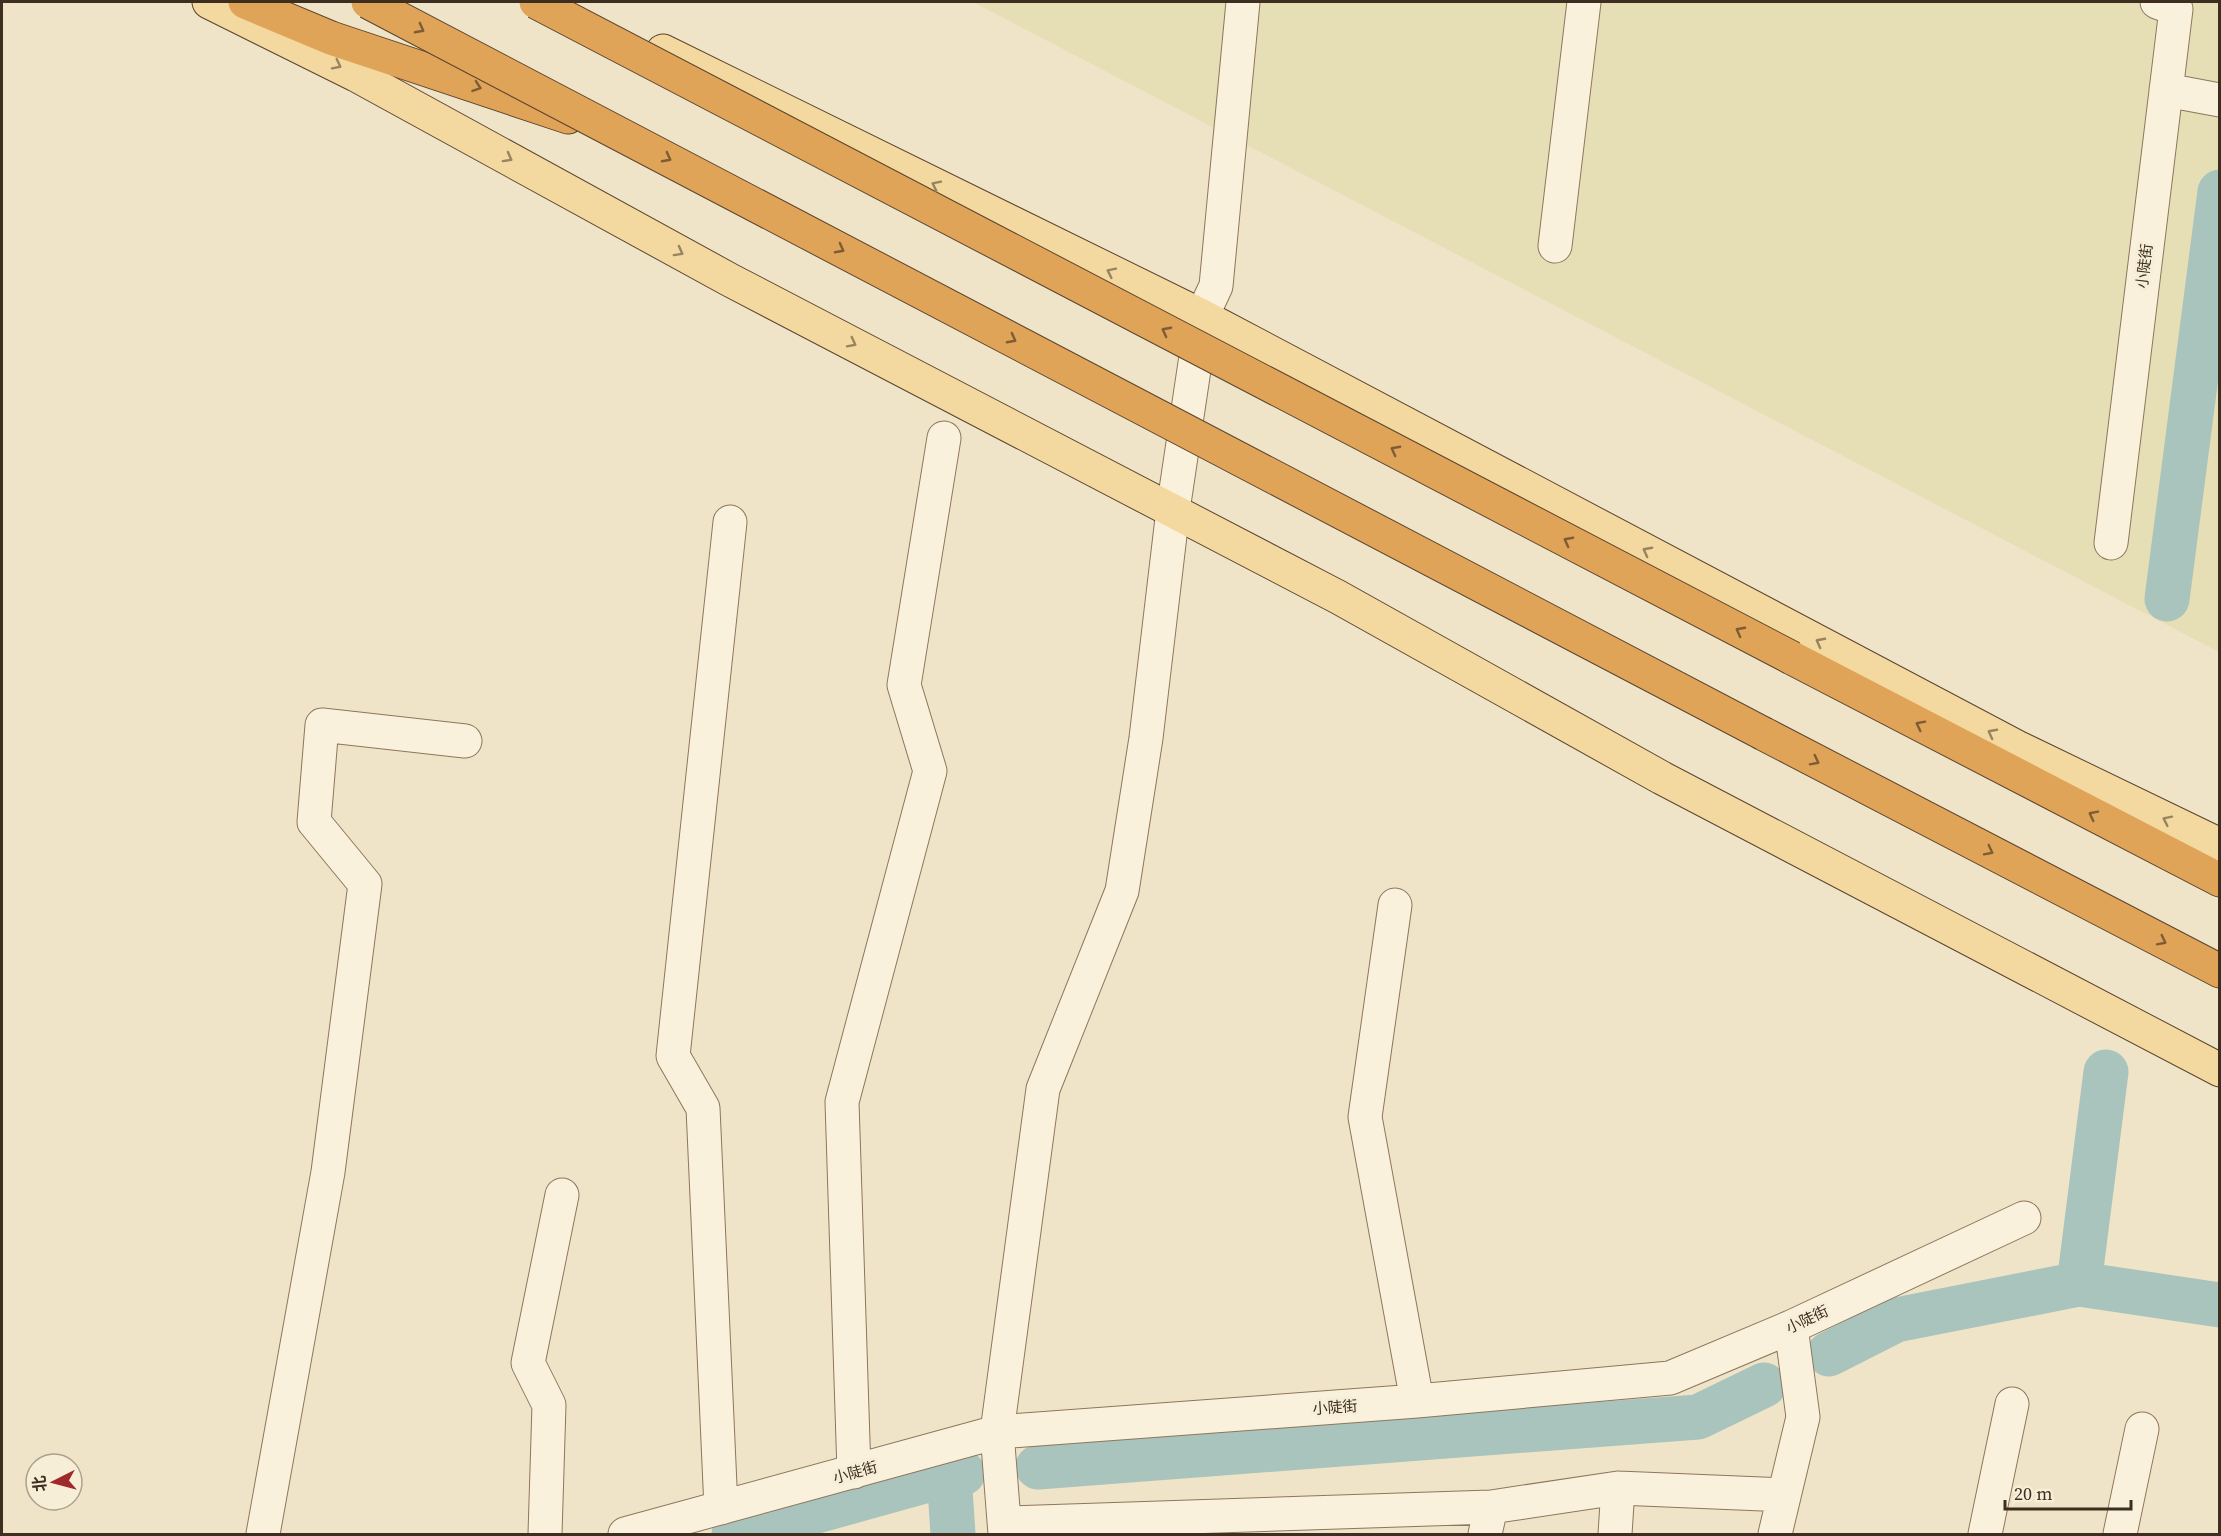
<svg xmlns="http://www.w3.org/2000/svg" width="2221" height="1536" viewBox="0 0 2221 1536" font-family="'Source Serif 4','Noto Sans SC',serif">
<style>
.farmland{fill:#e6deb5}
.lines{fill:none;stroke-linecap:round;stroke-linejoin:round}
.canal{stroke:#a9c4bc;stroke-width:45}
.minor-casing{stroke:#8d765c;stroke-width:35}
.major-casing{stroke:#5b4430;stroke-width:35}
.highway-casing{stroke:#5b4430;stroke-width:35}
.minor{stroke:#faf1dc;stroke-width:33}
.major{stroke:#f3d9a0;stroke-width:33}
.highway{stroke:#e0a458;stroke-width:33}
.highway-bridge-casing{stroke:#5b4430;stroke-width:35;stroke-linecap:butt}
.highway-bridge{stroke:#e0a458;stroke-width:33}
.oneway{stroke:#7e5d36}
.oneway2{stroke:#988460}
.labels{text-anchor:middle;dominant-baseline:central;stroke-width:6;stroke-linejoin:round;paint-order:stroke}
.street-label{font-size:15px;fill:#3d2e20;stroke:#f7eed8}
</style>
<rect width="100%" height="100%" fill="#f0e4c8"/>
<path class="farmland" d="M973,2H2219V652Z"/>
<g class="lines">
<path class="canal" d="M2167,599L2220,192
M2106,1072L2079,1284L2220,1305
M1829,1354L1896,1320L2079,1284
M1038,1467L1698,1417L1764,1385
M949,1474L953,1534
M734,1534L949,1474L963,1473"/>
<defs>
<path id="minor" d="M2166,90L2220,100
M1555,246L1584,2
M2111,543L2176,9L2157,2
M1395,905L1365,1117L1417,1401
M854,1472L842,1102L930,771L904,685L944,438
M721,1508L703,1108L673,1056L730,522
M1005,1523L1491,1507L1618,1488L1784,1495
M263,1534L328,1172L365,884L314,822L322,725L465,741
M545,1534L549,1405L528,1363L562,1195
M625,1534L997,1432L1417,1401L1670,1378L1791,1327L2024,1218
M1005,1534L997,1432L1043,1089L1122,891L1146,738L1173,510L1202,316L1216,286L1243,2
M1485,1534L1491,1507
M1615,1534L1618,1488
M1775,1534L1803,1417L1791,1327
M1985,1534L2012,1404
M2120,1534L2142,1429"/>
<path id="major" d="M209,2L356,75L730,280L1338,597L1662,778L2220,1070
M663,51L1202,316L2017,747L2220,845"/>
<path id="highway" d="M245,2L331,38L568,117
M1792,658L2220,880
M1764,734L2220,971"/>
</defs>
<use href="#minor" class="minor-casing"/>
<use href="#major" class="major-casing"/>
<use href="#highway" class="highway-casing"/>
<use href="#minor" class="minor"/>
<use href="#major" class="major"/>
<use href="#highway" class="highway"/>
<defs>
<path id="highway-bridge" d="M368,2L1764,734
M536,2L1792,658"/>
</defs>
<use href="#highway-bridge" class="highway-bridge-casing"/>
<use href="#highway-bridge" class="highway-bridge"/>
</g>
<defs><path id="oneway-chevron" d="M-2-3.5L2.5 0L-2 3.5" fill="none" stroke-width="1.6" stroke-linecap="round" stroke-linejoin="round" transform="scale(1.5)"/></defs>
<g class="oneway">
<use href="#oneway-chevron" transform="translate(420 29) rotate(28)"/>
<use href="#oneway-chevron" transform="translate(477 87) rotate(19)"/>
<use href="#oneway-chevron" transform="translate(667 158) rotate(28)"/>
<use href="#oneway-chevron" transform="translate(840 249) rotate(28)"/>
<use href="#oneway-chevron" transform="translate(1166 331) rotate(-152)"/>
<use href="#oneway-chevron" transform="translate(1012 339) rotate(28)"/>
<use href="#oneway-chevron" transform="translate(1395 450) rotate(-152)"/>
<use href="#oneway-chevron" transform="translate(1568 541) rotate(-152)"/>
<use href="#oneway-chevron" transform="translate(1740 631) rotate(-152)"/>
<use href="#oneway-chevron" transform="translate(1920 725) rotate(-153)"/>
<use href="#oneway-chevron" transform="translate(1815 761) rotate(27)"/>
<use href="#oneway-chevron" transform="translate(2093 815) rotate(-153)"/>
<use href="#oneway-chevron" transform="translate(1989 851) rotate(27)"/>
<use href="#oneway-chevron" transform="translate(2162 941) rotate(27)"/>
</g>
<g class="oneway2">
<use href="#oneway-chevron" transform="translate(337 65) rotate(27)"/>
<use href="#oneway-chevron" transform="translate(508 158) rotate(29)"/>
<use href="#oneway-chevron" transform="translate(936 185) rotate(-154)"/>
<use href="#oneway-chevron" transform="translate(679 252) rotate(29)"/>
<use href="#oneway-chevron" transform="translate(1111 272) rotate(-154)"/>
<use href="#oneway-chevron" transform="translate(852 343) rotate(27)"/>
<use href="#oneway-chevron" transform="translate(1647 551) rotate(-152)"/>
<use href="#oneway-chevron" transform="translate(1820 642) rotate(-152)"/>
<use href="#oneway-chevron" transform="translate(1992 733) rotate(-152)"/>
<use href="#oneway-chevron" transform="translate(2167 820) rotate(-154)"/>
</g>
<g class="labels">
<g class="street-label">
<text transform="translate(2144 266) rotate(-83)">小陡街</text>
<text transform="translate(1807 1319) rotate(-25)">小陡街</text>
<text transform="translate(1335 1407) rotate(-4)">小陡街</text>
<text transform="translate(855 1472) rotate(-15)">小陡街</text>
</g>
</g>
<rect width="2221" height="1536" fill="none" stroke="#3d2e20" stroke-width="6"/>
<g transform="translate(54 1482) rotate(264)"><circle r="28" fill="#f7eed8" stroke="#ada18e" stroke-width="1.5"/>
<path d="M0-4.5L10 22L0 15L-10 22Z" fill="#9e2a2b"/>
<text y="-9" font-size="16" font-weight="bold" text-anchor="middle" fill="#3d2e20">北</text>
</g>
<path d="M2005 1500v9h126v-9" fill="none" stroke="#3d2e20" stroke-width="3"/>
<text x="2014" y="1500" font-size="18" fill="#3d2e20" stroke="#f7eed8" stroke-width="4.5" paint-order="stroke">20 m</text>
</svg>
